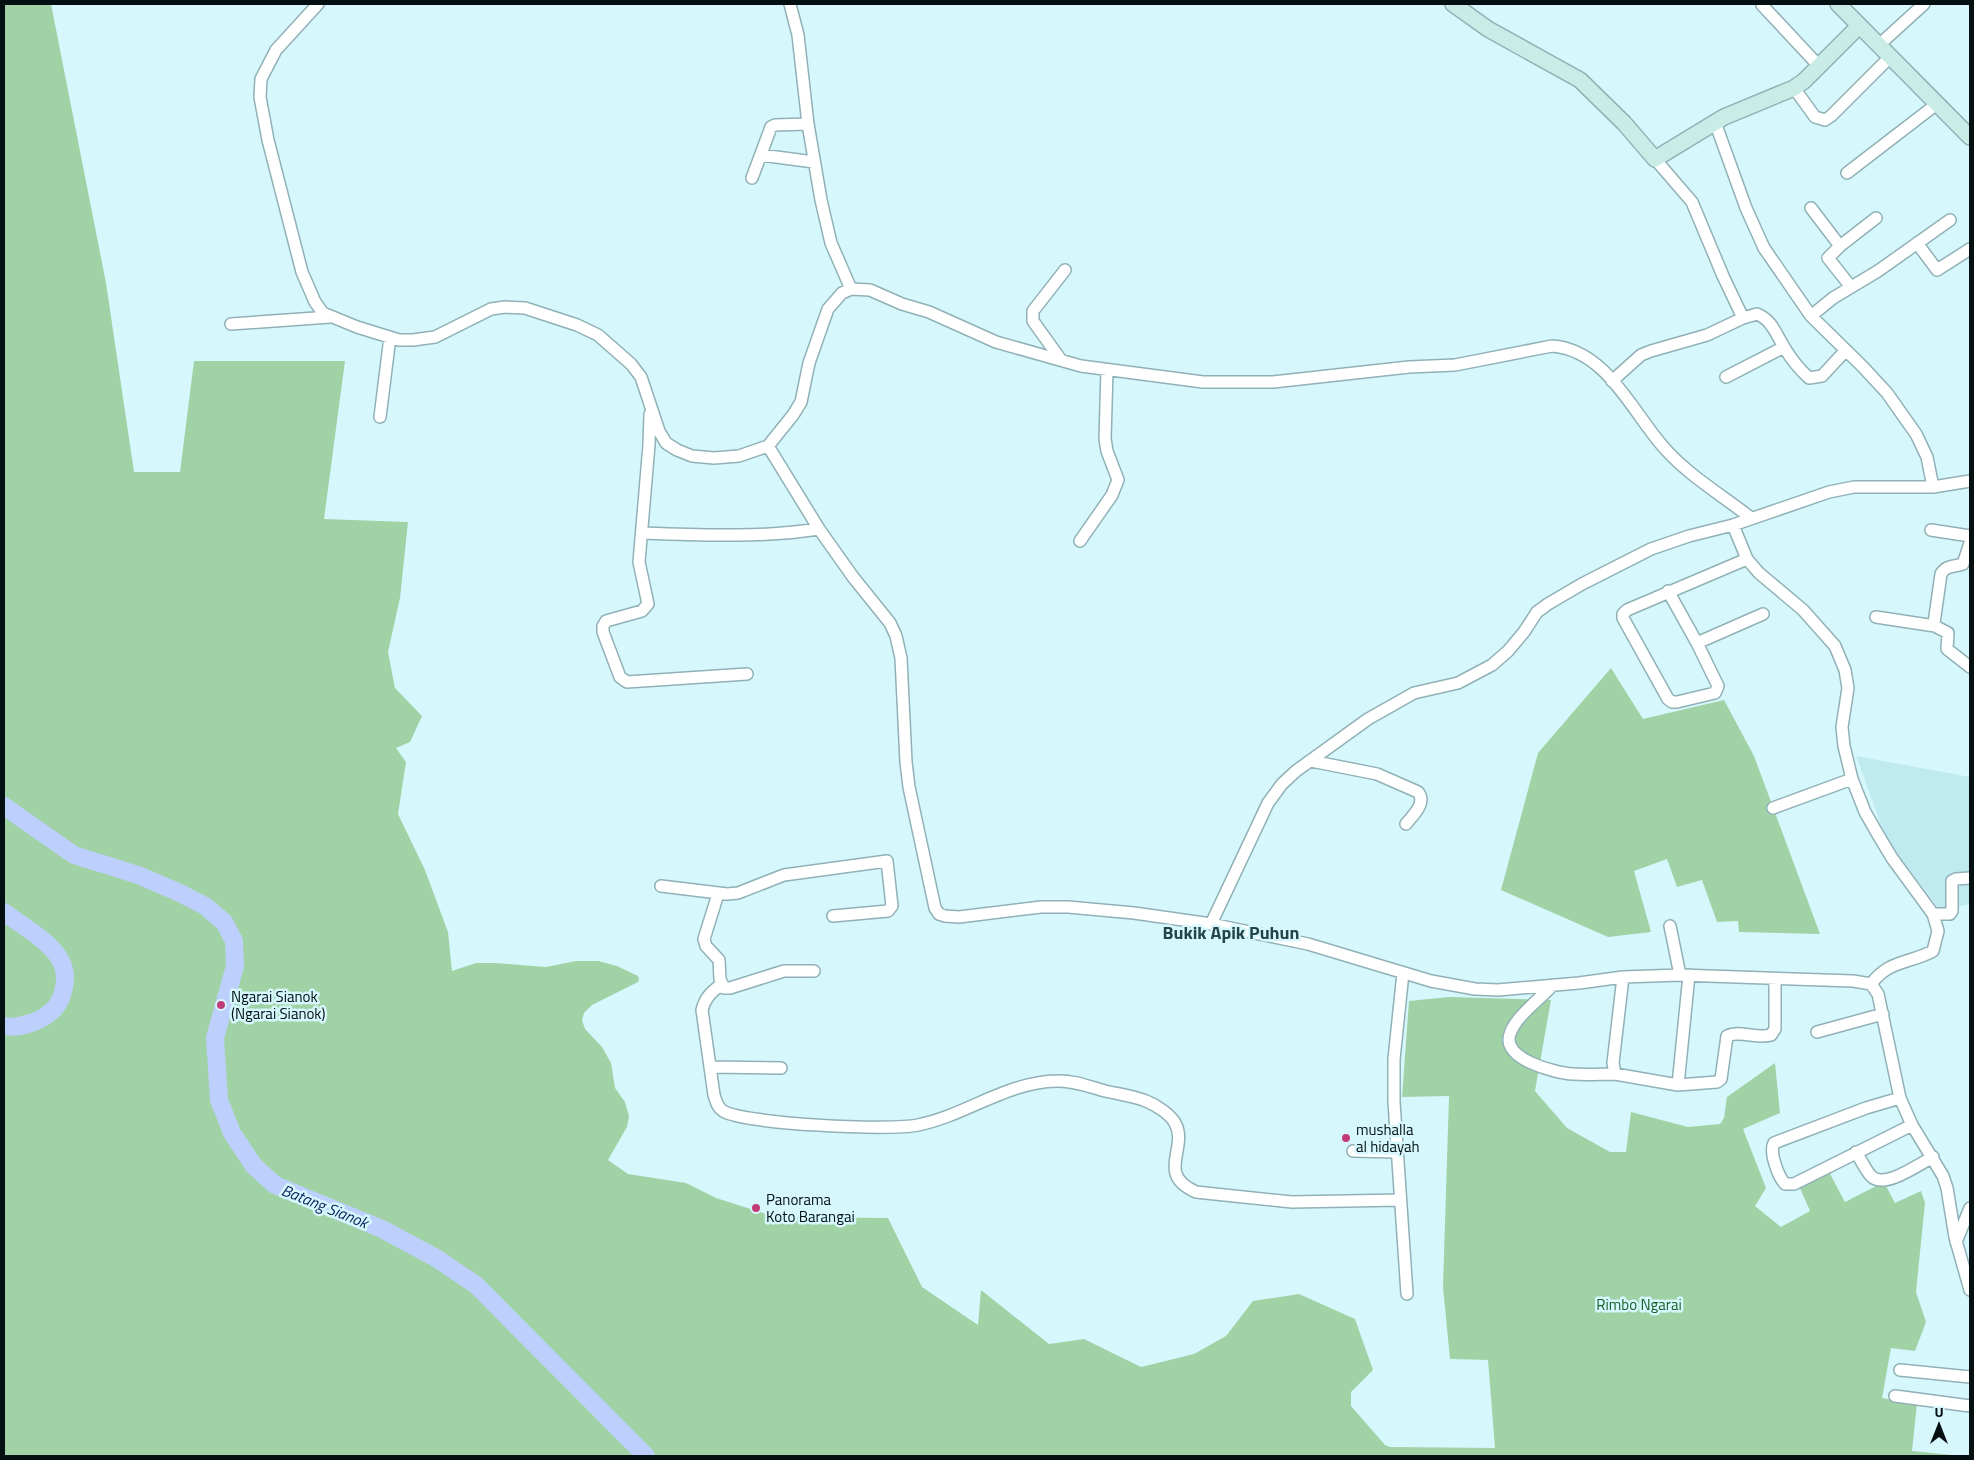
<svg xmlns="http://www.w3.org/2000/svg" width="1974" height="1460" viewBox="0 0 1974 1460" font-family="'Titillium Web',sans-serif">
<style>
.built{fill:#bfebf0}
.green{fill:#a1d2a6}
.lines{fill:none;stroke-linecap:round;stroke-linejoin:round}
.river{stroke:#bdcffc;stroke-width:18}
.street-casing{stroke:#90b1b6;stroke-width:14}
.secondary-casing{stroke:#90b1b6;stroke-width:18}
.street{stroke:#fff;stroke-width:11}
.secondary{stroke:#c9ede6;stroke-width:15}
.poi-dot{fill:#c33b79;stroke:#d6f8fd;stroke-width:2}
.labels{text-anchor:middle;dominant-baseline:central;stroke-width:5;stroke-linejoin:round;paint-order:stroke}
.poi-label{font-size:15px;fill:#040f11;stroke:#d6f8fd;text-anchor:start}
.park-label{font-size:15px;fill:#185f28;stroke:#d6f8fd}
.water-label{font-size:16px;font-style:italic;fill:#122361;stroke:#d6f8fd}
.quarter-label{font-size:18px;font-weight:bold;fill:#264448;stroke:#d6f8fd}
</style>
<rect width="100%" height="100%" fill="#d6f8fd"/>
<path class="built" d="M1856,756L1970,777V904L1940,910L1886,838Z"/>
<path class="green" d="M4,4H51L106,283L134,472H180L194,361H345L324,519L408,522L400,598L388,652L395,688L422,716L410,742L396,748L406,762L398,814L425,870L448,932L452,971L476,963H495L546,967L576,961H598L617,966L638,976L639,980L638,982L592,1005L584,1013L582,1020L585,1029L602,1047L611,1063L615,1088L625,1102L629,1116L627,1127L608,1160L628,1174L686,1183L716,1198L776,1217L888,1218L922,1287L978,1325L981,1290L1049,1344L1084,1339L1141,1367L1194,1354L1226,1336L1253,1301L1299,1294L1355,1319L1373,1370L1351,1392V1406L1385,1445L1390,1447L1495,1448L1488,1360L1450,1359L1443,1287L1449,1096L1402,1097L1409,1001L1449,997L1551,1000L1535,1091L1567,1128L1610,1152H1626L1631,1112L1688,1127L1720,1124L1724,1118L1727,1097L1775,1063L1780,1113L1743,1129L1766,1188L1755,1206L1781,1227L1810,1211L1800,1188L1829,1172L1845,1202L1884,1182L1895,1203L1921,1191L1925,1203L1916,1292L1926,1322L1915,1351L1891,1348L1882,1398L1917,1404L1912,1451L1962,1456H4Z
M1611,668L1643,719L1724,700L1754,756L1820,934L1739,932L1738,921L1717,922L1702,880L1677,887L1667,859L1634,871L1651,932L1608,937L1501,890L1538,753Z"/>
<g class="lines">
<path class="river" d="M4,806L74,855L138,875L180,893L205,906L224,922L234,941L235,966L215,1038L219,1100L232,1133L254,1166L275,1185L382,1229L436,1258L476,1285L646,1456
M4,912C22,926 56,944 63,966C68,979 63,999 54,1009C43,1021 19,1029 4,1026"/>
<defs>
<path id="street" d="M318,4L276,50L261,79L260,97L268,140L302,272L315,302L323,313L357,327L399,340H413L435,337L491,309L505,307L525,308L577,325L598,335L631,364L641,377L659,431L666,443L677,450L692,456L714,458L739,456L768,446L793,415L801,402L809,363L828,309L842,293L851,289L870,290L902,304L929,312L996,342L1081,366L1203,382H1273L1409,367L1455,365L1552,346C1608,350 1633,415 1667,451C1691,477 1723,496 1751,518
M790,4L798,35L808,124L821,200L831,243L851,289
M1762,5L1819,66
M1879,45L1924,4
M1794,88L1815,117L1825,120L1831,116L1891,56
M1715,122L1746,208L1764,248L1811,316L1863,367L1887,393L1916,434L1927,457L1933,487
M761,155L814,162
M1655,159L1692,202L1723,276L1743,318
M1847,173L1938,103
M752,178L771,127L775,125L808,124
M1811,208L1840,246L1828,258L1851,287
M1917,243L1937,270L1970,249
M1840,246L1876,218
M1811,316L1833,298L1878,271L1950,220
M231,324L330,317
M1061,360L1033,321V311L1065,270
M1726,377L1784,347
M1612,381L1641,355L1651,351L1707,335L1743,318L1757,314C1772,320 1776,334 1784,347C1791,359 1799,369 1809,378L1822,376L1846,350
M650,414L649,445L639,562L648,604L642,611L606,621L603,626V632L620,677L627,682L747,674
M380,417L390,337
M768,446L819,529L853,577L890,623L896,636L901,658L906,762L909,787L935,908L939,914L945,916L959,917L1041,907H1068L1134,913L1211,924L1308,944L1431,981L1475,989L1498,990L1579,983L1623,977L1680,975L1853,981L1871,984L1878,994L1900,1098L1912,1125L1943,1176L1947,1188L1955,1237L1970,1290
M1733,525L1747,559L1759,573L1803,610L1835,646L1845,670L1848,688L1842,727L1844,746L1852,779L1865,812L1877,833L1892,858L1933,914L1938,931L1933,951C1908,964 1889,960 1871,984
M1931,530L1970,536
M643,533C702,535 760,538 819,529
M1080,541L1112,495L1118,480L1107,451L1105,439L1107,370
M1970,543L1963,564C1954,567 1946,565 1941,574L1934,623L1935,626L1948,633L1947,649L1970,667
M1668,591L1697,643L1718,686L1715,693L1677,702H1672L1668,699L1623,618V614L1627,610L1747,559
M1876,617L1935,626
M1697,643L1763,614
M1311,761L1377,774L1418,792C1427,803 1413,815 1406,824
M1773,808L1852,779
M661,886L727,894L738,893L784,875L887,861L892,906L888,911L833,916
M718,894L704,939L706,946L719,960L720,979L724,988H730L784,971H814
M1933,914H1950L1952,911V881L1956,879L1970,878
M1211,924L1268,803L1282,784L1296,771L1368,719L1414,693L1458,683L1492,665L1508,651L1524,632L1537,612L1548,604L1582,584L1651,549L1689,536L1733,525L1829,492L1854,487H1933L1970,481
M1670,926L1680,975
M1403,973L1394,1059V1102L1407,1294
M1623,977L1613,1063L1615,1074L1678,1085L1717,1082L1721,1079L1727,1036C1740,1030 1757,1039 1771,1035L1775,1029V979
M722,984C711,992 705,998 702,1010L714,1095C716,1101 717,1107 723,1111C745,1124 890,1131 918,1125C967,1115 1006,1082 1057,1081C1073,1080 1090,1087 1105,1091C1118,1094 1133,1096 1146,1101C1156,1105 1170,1114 1175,1123C1189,1148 1155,1174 1196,1192L1292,1202L1400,1200
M1553,985C1541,998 1515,1017 1510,1034C1501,1059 1555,1073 1573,1074C1587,1075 1601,1074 1615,1074
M1817,1032L1883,1014
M710,1067L781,1068
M1678,1085L1689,975
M1900,1098L1866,1108L1774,1143C1769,1152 1778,1176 1785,1184H1794L1912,1125
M1353,1151L1396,1152
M1856,1152C1861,1160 1865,1169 1871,1176C1884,1190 1919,1164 1933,1157
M1956,1242L1970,1208
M1900,1370L1970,1377
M1895,1396L1970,1406"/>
<path id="secondary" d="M1453,4L1488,29L1580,80L1624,123L1655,159L1724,117L1794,88L1804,81L1859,26
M1838,4L1970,137"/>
</defs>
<use href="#street" class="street-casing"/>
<use href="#secondary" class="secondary-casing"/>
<use href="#street" class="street"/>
<use href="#secondary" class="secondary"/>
</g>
<g class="poi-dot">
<circle cx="221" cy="1005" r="5"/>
<circle cx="1346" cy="1138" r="5"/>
<circle cx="756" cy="1208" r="5"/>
</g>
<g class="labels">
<g class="poi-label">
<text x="231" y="996">Ngarai Sianok<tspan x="231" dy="17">(Ngarai Sianok)</tspan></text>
<text x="1356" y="1129">mushalla<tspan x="1356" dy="17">al hidayah</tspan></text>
<text x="766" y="1199">Panorama<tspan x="766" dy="17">Koto Barangai</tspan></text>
</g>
<g class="park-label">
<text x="1639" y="1304">Rimbo Ngarai</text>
</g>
<g class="water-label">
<text transform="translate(325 1206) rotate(22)">Batang Sianok</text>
</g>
<g class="quarter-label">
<text x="1231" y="932">Bukik Apik Puhun</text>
</g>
</g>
<rect width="1974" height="1460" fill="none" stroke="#040f11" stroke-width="10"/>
<g transform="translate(1939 1425)" stroke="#d6f8fd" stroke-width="4" paint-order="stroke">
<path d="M0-4L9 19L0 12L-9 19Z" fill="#040f11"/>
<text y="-8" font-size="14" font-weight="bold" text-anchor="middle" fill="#040f11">U</text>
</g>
</svg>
